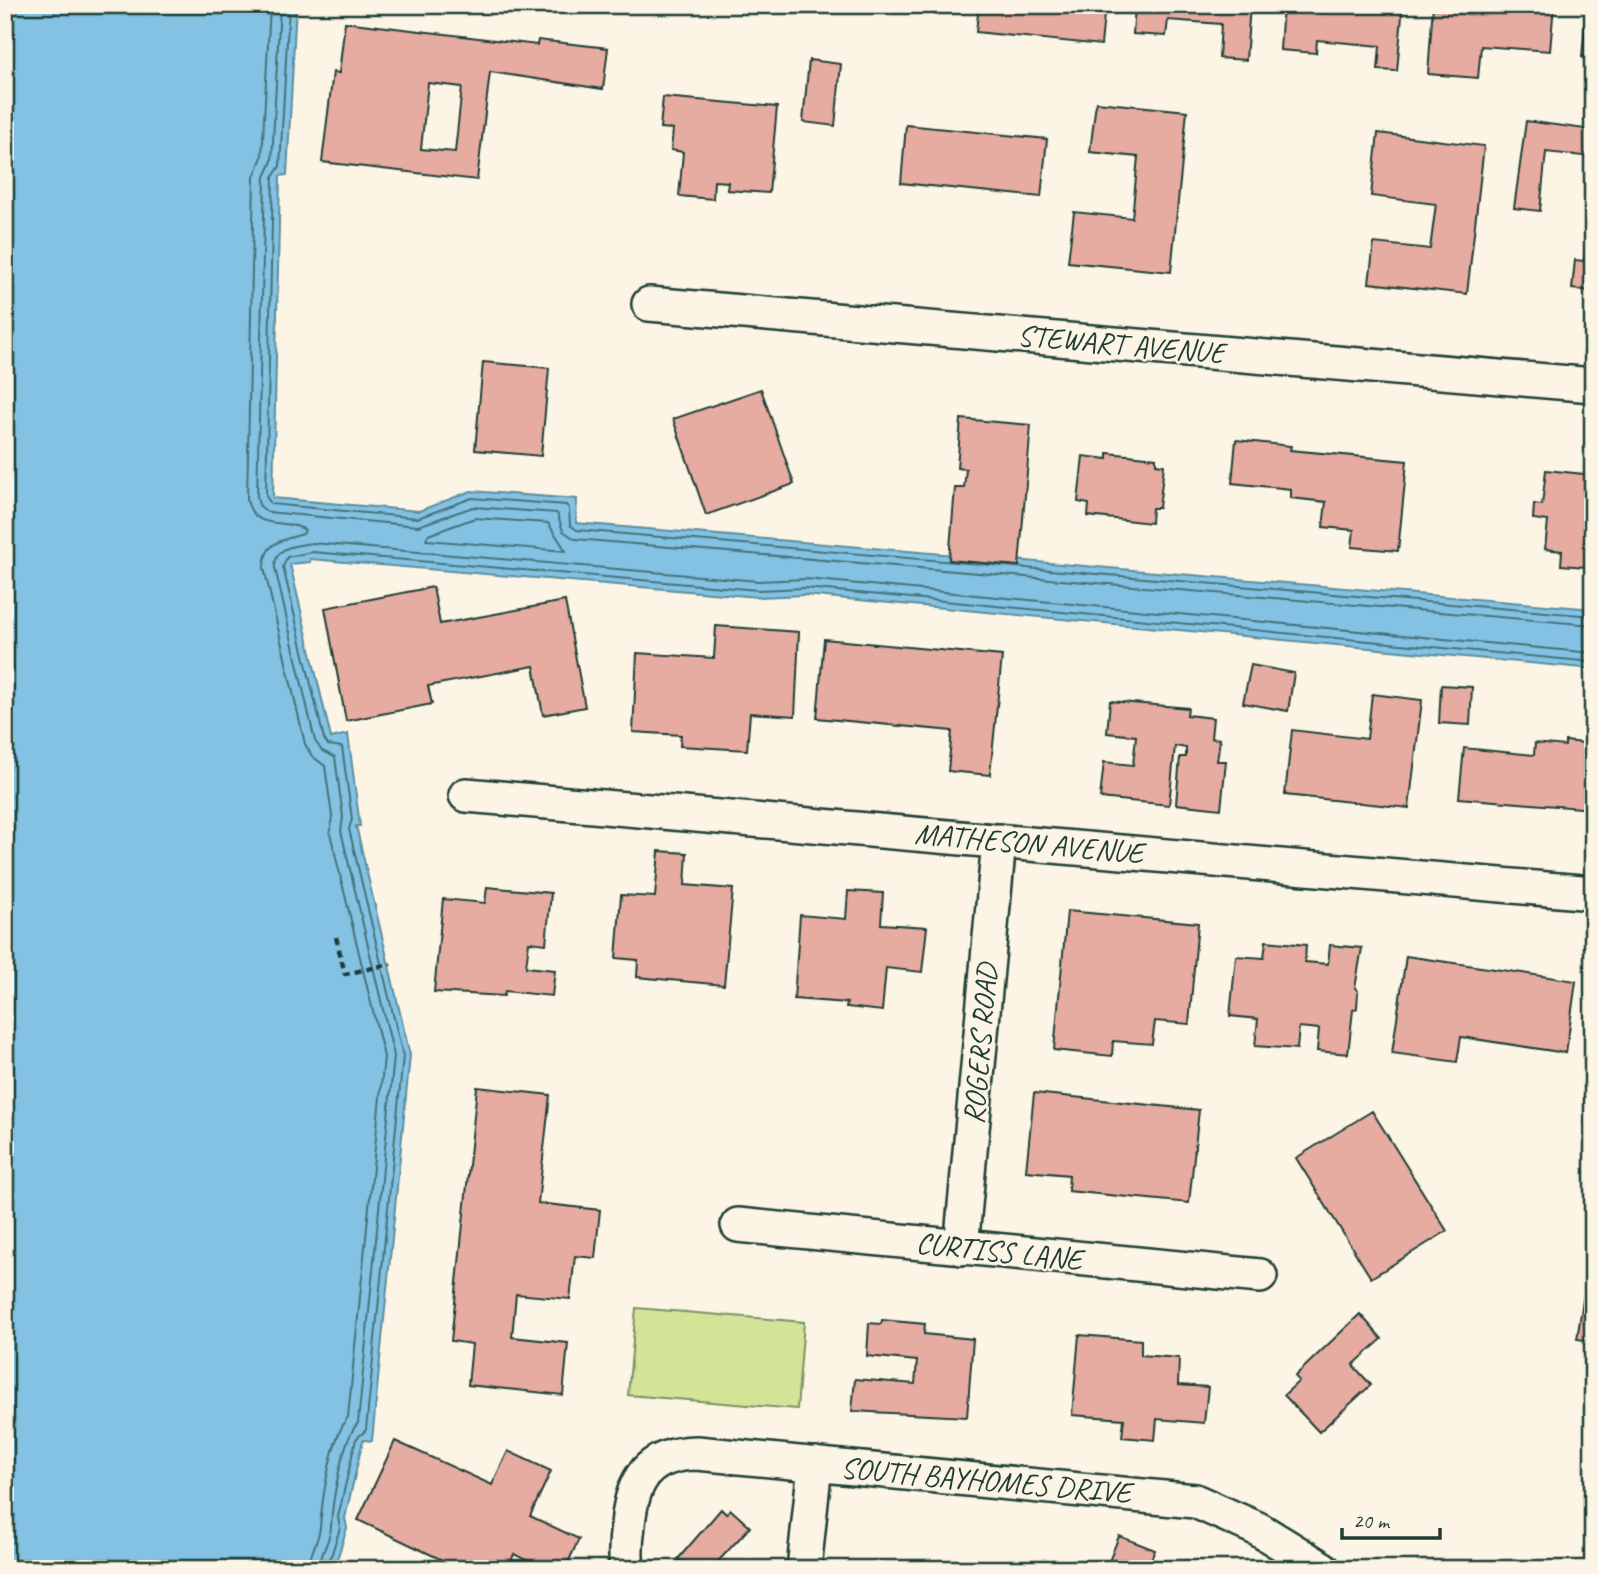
<svg xmlns="http://www.w3.org/2000/svg" width="1598" height="1574" viewBox="0 0 1598 1574" font-family="Caveat,sans-serif">
<style>
.green{fill:#d4e497;stroke:#7a9066;stroke-width:2}
.water{fill:#83c2e3;stroke:#5b8d9d;stroke-width:2}
.lines{fill:none;stroke-linecap:round;stroke-linejoin:round}
.shore{stroke:#47727a;stroke-width:2}
.building{fill:#e6aca2;stroke:#1f3d34;stroke-width:2;fill-rule:evenodd}
.street-casing{stroke:#1f3d34;stroke-width:38}
.path{stroke:#1f3d34;stroke-width:4.5;stroke-dasharray:7 5;stroke-linecap:butt}
.street{stroke:#fcf5e5;stroke-width:33}
.labels{text-anchor:middle;dominant-baseline:central;stroke-width:5;stroke-linejoin:round;paint-order:stroke}
.street-label{font-size:30px;fill:#1f3d34;stroke:#fcf5e5}
</style>
<rect width="100%" height="100%" fill="#fcf5e5"/>
<filter id="ink" filterUnits="userSpaceOnUse"><feTurbulence type="fractalNoise" baseFrequency=".0143" numOctaves="2"/><feDisplacementMap in="SourceGraphic" scale="14" xChannelSelector="R" yChannelSelector="G"/><feConvolveMatrix kernelMatrix="1 2 1 2 8 2 1 2 1" color-interpolation-filters="sRGB"/></filter>
<g filter="url(#ink)">
<path class="green" d="M636,1308L804,1322L797,1409L628,1395Z"/>
<path class="water" d="M5,5H296L287,175L280,176L273,498L419,511L471,491L577,499L576,523L1593,609V669L805,595L758,597L310,559V562L290,564L331,738L348,734L360,826H356L410,1055L372,1441L363,1440L345,1518L347,1528L334,1569H5Z"/>
<g class="lines">
<path class="shore" d="M270,5L262,157L254,177L247,500C255,533 285,517 305,530L303,534C283,540 264,541 264,568L305,744L312,756L325,766L332,816L330,833L384,1057L348,1417C331,1438 322,1500 320,1527C319,1541 309,1554 308,1569
M280,5L272,161L265,177L257,497L259,505L267,512L418,526L473,507L557,513L563,531L575,539L1593,625
M289,5L280,166L273,177L266,496L271,504L418,518L472,498L566,505L569,508L570,525L577,530L1593,616
M475,518L548,523L566,551L426,540L428,535Z
M319,1569C320,1554 330,1541 331,1527C332,1503 342,1439 358,1423L394,1056L341,831L343,817L335,757L322,751L315,741L275,568C274,546 295,546 312,543L758,581L806,579L1593,653
M327,1569L340,1528L338,1517L356,1439L366,1430L403,1056L349,829L352,819L342,747L328,745L324,739L283,567L287,557L312,552L758,590L805,588L1593,662"/>
</g>
<path class="building" d="M448,5H493L492,8Z
M979,5H1105L1101,45L976,32Z
M1135,5H1250L1246,60L1219,58L1221,24L1168,20L1166,36L1133,34Z
M1283,5H1403L1397,71L1378,70L1380,46L1317,40L1316,53L1280,50Z
M1433,5H1554L1550,51L1481,46L1478,78L1428,74Z
M1587,5H1593V58L1582,57Z
M345,22L537,45L538,40L608,48L603,89L490,72L477,180L322,162L333,72L339,73ZM428,83L462,87L455,152L421,149Z
M809,60L841,64L835,126L803,122Z
M663,97L777,107L769,193L727,190L728,182L714,181L713,199L679,196L683,152L671,150L673,129L660,128Z
M1096,102L1187,111L1171,272L1068,262L1074,212L1132,218L1138,157L1090,152Z
M1526,121L1593,130L1592,157L1546,152L1540,211L1514,208Z
M906,125L1047,139L1041,197L901,183Z
M1378,133L1484,146L1467,294L1369,283L1374,243L1430,249L1436,204L1371,196Z
M1589,217H1593V298H1590L1591,291L1572,289L1575,260L1584,261Z
M483,362L549,368L541,456L475,450Z
M761,389L794,484L706,515L673,419Z
M961,419L1031,425L1019,566L949,560L955,488H964L966,469L957,468Z
M1236,440L1291,446L1290,450L1407,461L1398,551L1352,547L1354,530L1323,527L1326,502L1291,498V489L1232,483Z
M1108,453L1156,458V464L1164,465L1159,508H1152L1151,523L1088,516L1089,504L1078,502L1083,456L1108,459Z
M1546,470L1593,475V552H1588L1586,567L1561,565L1562,551L1545,549L1548,521L1533,519L1534,504L1542,505Z
M433,587L440,624L565,601L585,707L543,715L534,666L428,686L432,704L346,721L325,608Z
M716,626L799,632L795,716L750,713L747,750L680,746L681,735L633,732L637,653L714,658Z
M824,639L1002,656L990,775L948,771L952,731L817,718Z
M1251,665L1294,673L1288,711L1243,703Z
M1441,685L1472,687L1470,725L1439,723Z
M1372,694L1422,700L1409,808L1285,795L1292,730L1367,739Z
M1110,701L1188,708L1187,715L1213,718L1211,738L1220,739L1217,761H1226L1221,809L1176,804L1180,757H1186V748L1175,746L1169,805L1100,798L1104,762L1133,765L1136,736L1107,733Z
M1565,741L1593,744V809L1459,798L1464,748L1534,755L1535,743L1565,746Z
M659,851L687,853L685,885L733,889L724,985L637,977L638,960L616,958L621,895L655,897Z
M487,887L551,893L546,944L529,942L526,967L555,970L552,996L505,991L504,996L434,992L443,899L485,903Z
M848,891L883,893L881,924L927,927L922,972L886,968L882,1011L846,1007L847,1003L794,999L800,915L846,919Z
M1067,911L1198,923L1189,1024L1155,1021L1152,1044L1113,1041L1112,1056L1054,1050Z
M1266,941L1306,945L1305,962L1328,964L1330,945L1362,948L1355,988L1358,991L1357,1008L1353,1010L1348,1054L1317,1051L1319,1029L1299,1027L1297,1049L1255,1046L1258,1019L1230,1016L1236,956L1264,958Z
M1406,956L1576,981L1566,1053L1461,1037L1457,1062L1392,1053Z
M477,1087L550,1095L538,1203L600,1210L595,1258L575,1256L570,1299L516,1294L512,1337L568,1343L563,1395L468,1385L472,1344L451,1341Z
M1034,1093L1199,1110L1189,1203L1068,1191L1069,1175L1026,1171Z
M1372,1111L1447,1231L1371,1278L1296,1158Z
M1593,1236V1383L1586,1382L1592,1341L1577,1339Z
M1360,1314L1382,1339L1353,1365L1371,1385L1319,1432L1284,1395L1299,1381L1295,1376Z
M882,1320L925,1324L924,1334L973,1339L967,1417L852,1411L855,1379L915,1384L917,1361L867,1356L869,1323L881,1324Z
M1079,1335L1141,1340V1355L1179,1358L1178,1385L1208,1387L1204,1423L1157,1419L1155,1440L1122,1437L1124,1419L1072,1415Z
M395,1441L492,1485L508,1451L551,1471L530,1516L579,1539L565,1569H545L514,1554L508,1569H461L358,1520Z
M721,1509L726,1514L730,1509L750,1527L711,1569H682L685,1565L678,1559Z
M1119,1536L1155,1550L1147,1569H1106Z
M1186,1560L1207,1569H1182Z
M1021,1564L1055,1565V1569H1021Z"/>
<g class="lines">
<defs>
<path id="street" d="M649,304L1593,385
M466,795L1593,893
M738,1225L1260,1276
M961,1248L999,841
M627,1569C625,1555 626,1539 628,1525C632,1479 648,1454 697,1453L1195,1501L1258,1529L1323,1569
M804,1569L815,1464"/>
</defs>
<use href="#street" class="street-casing"/>
<path class="path" d="M336,937L345,974L391,964"/>
<use href="#street" class="street"/>
</g>
</g>
<g class="labels">
<g class="street-label">
<text transform="translate(1121 344) rotate(5)">STEWART AVENUE</text>
<text transform="translate(1029 843) rotate(5)">MATHESON AVENUE</text>
<text transform="translate(980 1044) rotate(-85)">ROGERS ROAD</text>
<text transform="translate(999 1251) rotate(6)">CURTISS LANE</text>
<text transform="translate(986 1480) rotate(5)">SOUTH BAYHOMES DRIVE</text>
</g>
</g>
<rect width="1598" height="1574" fill="none" stroke="#fcf5e5" stroke-width="28"/>
<rect x="14" y="14" width="1570" height="1546" fill="none" stroke="#1f3d34" stroke-width="2.5" filter="url(#ink)"/>
<path d="M1342 1528v10h98v-10" fill="none" stroke="#1f3d34" stroke-width="3.5"/>
<text x="1353" y="1528" font-size="21" fill="#1f3d34" stroke="#fcf5e5" stroke-width="5" paint-order="stroke">20 m</text>
</svg>
